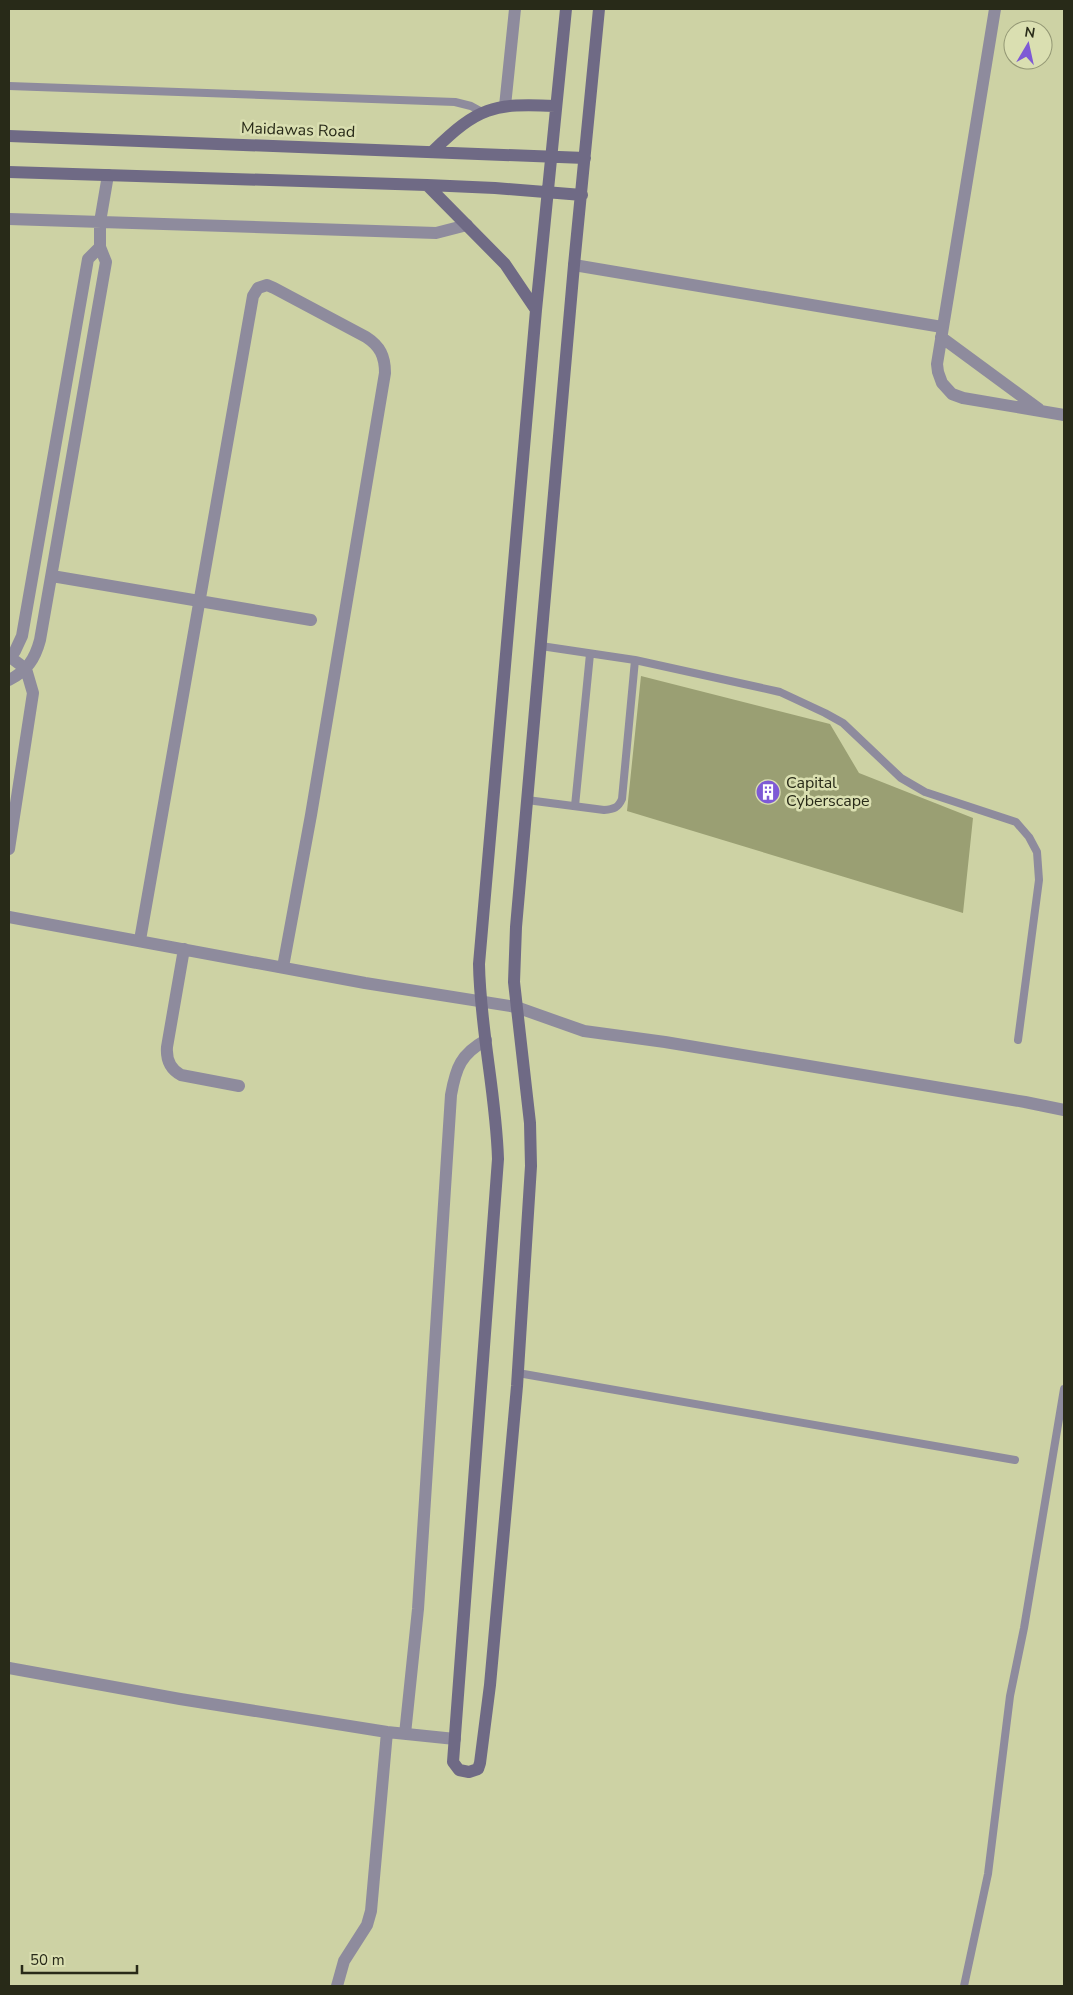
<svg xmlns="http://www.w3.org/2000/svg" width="1073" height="1995" viewBox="0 0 1073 1995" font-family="'Nunito Sans',sans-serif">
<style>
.building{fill:#9a9f73}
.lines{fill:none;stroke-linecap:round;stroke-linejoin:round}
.lane{stroke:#8e8b9d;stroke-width:8}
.street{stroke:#8e8b9d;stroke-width:12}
.secondary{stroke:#6f6a85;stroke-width:12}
.labels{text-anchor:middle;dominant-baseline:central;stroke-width:5;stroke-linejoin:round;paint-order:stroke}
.street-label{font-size:16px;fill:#282a18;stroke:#dadfb1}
.poi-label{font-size:16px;fill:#282a18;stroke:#dadfb1;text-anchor:start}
</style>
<rect width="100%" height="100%" fill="#cdd2a4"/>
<path class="building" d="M641,676L830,724L859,773L973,818L963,913L627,811Z"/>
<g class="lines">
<path class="lane" d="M9,86L455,102L471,106L482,112
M541,646L635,660L780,692L825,713L843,723L901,778L925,792L1016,822L1029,837L1037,852L1039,880L1018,1040
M527,800L604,810C614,809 618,808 622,799L635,660
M575,806L590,654
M518,1373L1015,1460
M964,1986L988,1874L1010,1696L1024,1628L1064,1389"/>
<path class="street" d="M995,9L937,364L938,372L942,383L952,394L963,398L1064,415
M505,106L515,9
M9,219L436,233L467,225
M574,265L942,327
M941,337L1039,409
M52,576L311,620
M9,658L15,651L22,636L88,259L100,247
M9,680C27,671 35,659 40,640L106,262L100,247V222L108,175
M9,849L33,693L26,669L10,657
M9,917L365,983L516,1007L584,1031L665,1042L1025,1102L1064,1110
M140,940L253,296L258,288L267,285L274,288L366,337C380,346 385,356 385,373L311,815L283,967
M184,949L167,1047C166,1060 170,1069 181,1075L239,1086
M9,1668L180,1699L387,1732L455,1739
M405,1734L418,1609L451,1095C456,1067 461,1054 486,1040
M337,1986L344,1961L367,1925L371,1911L387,1732"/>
<path class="secondary" d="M566,9L536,310L479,964C480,1029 496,1093 498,1159L453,1762L459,1770L469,1772L478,1769L480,1763L490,1685L517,1386L531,1166L530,1123L514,982L516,927L574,265L599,9
M9,136L585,158
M433,151C478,107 493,103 555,106
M9,172L427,185L495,188L582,195
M427,185L505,264L536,310"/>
</g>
<defs>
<symbol id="building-disc" viewBox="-11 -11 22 22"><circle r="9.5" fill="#7e5ad5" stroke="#dadfb1"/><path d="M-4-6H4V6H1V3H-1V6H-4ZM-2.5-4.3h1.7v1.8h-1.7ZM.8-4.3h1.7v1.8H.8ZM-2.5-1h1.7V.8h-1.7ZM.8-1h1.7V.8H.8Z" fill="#fff"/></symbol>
</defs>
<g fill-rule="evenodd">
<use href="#building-disc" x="754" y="778" width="28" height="28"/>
</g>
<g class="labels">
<g class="street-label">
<text transform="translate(298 130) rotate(2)">Maidawas Road</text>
</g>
<g class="poi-label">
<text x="786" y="783">Capital<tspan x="786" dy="18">Cyberscape</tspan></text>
</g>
</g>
<rect width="1073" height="1995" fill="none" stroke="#282a18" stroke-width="20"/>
<g transform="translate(1028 45) rotate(9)"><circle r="24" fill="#dadfb1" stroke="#939774"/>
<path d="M0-4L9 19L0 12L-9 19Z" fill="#7e5ad5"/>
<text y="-8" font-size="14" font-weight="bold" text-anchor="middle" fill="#282a18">N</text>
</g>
<path d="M22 1965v8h115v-8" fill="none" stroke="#282a18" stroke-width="2.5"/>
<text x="30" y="1965" font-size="15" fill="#282a18" stroke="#dadfb1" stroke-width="4" paint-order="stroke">50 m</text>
</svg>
